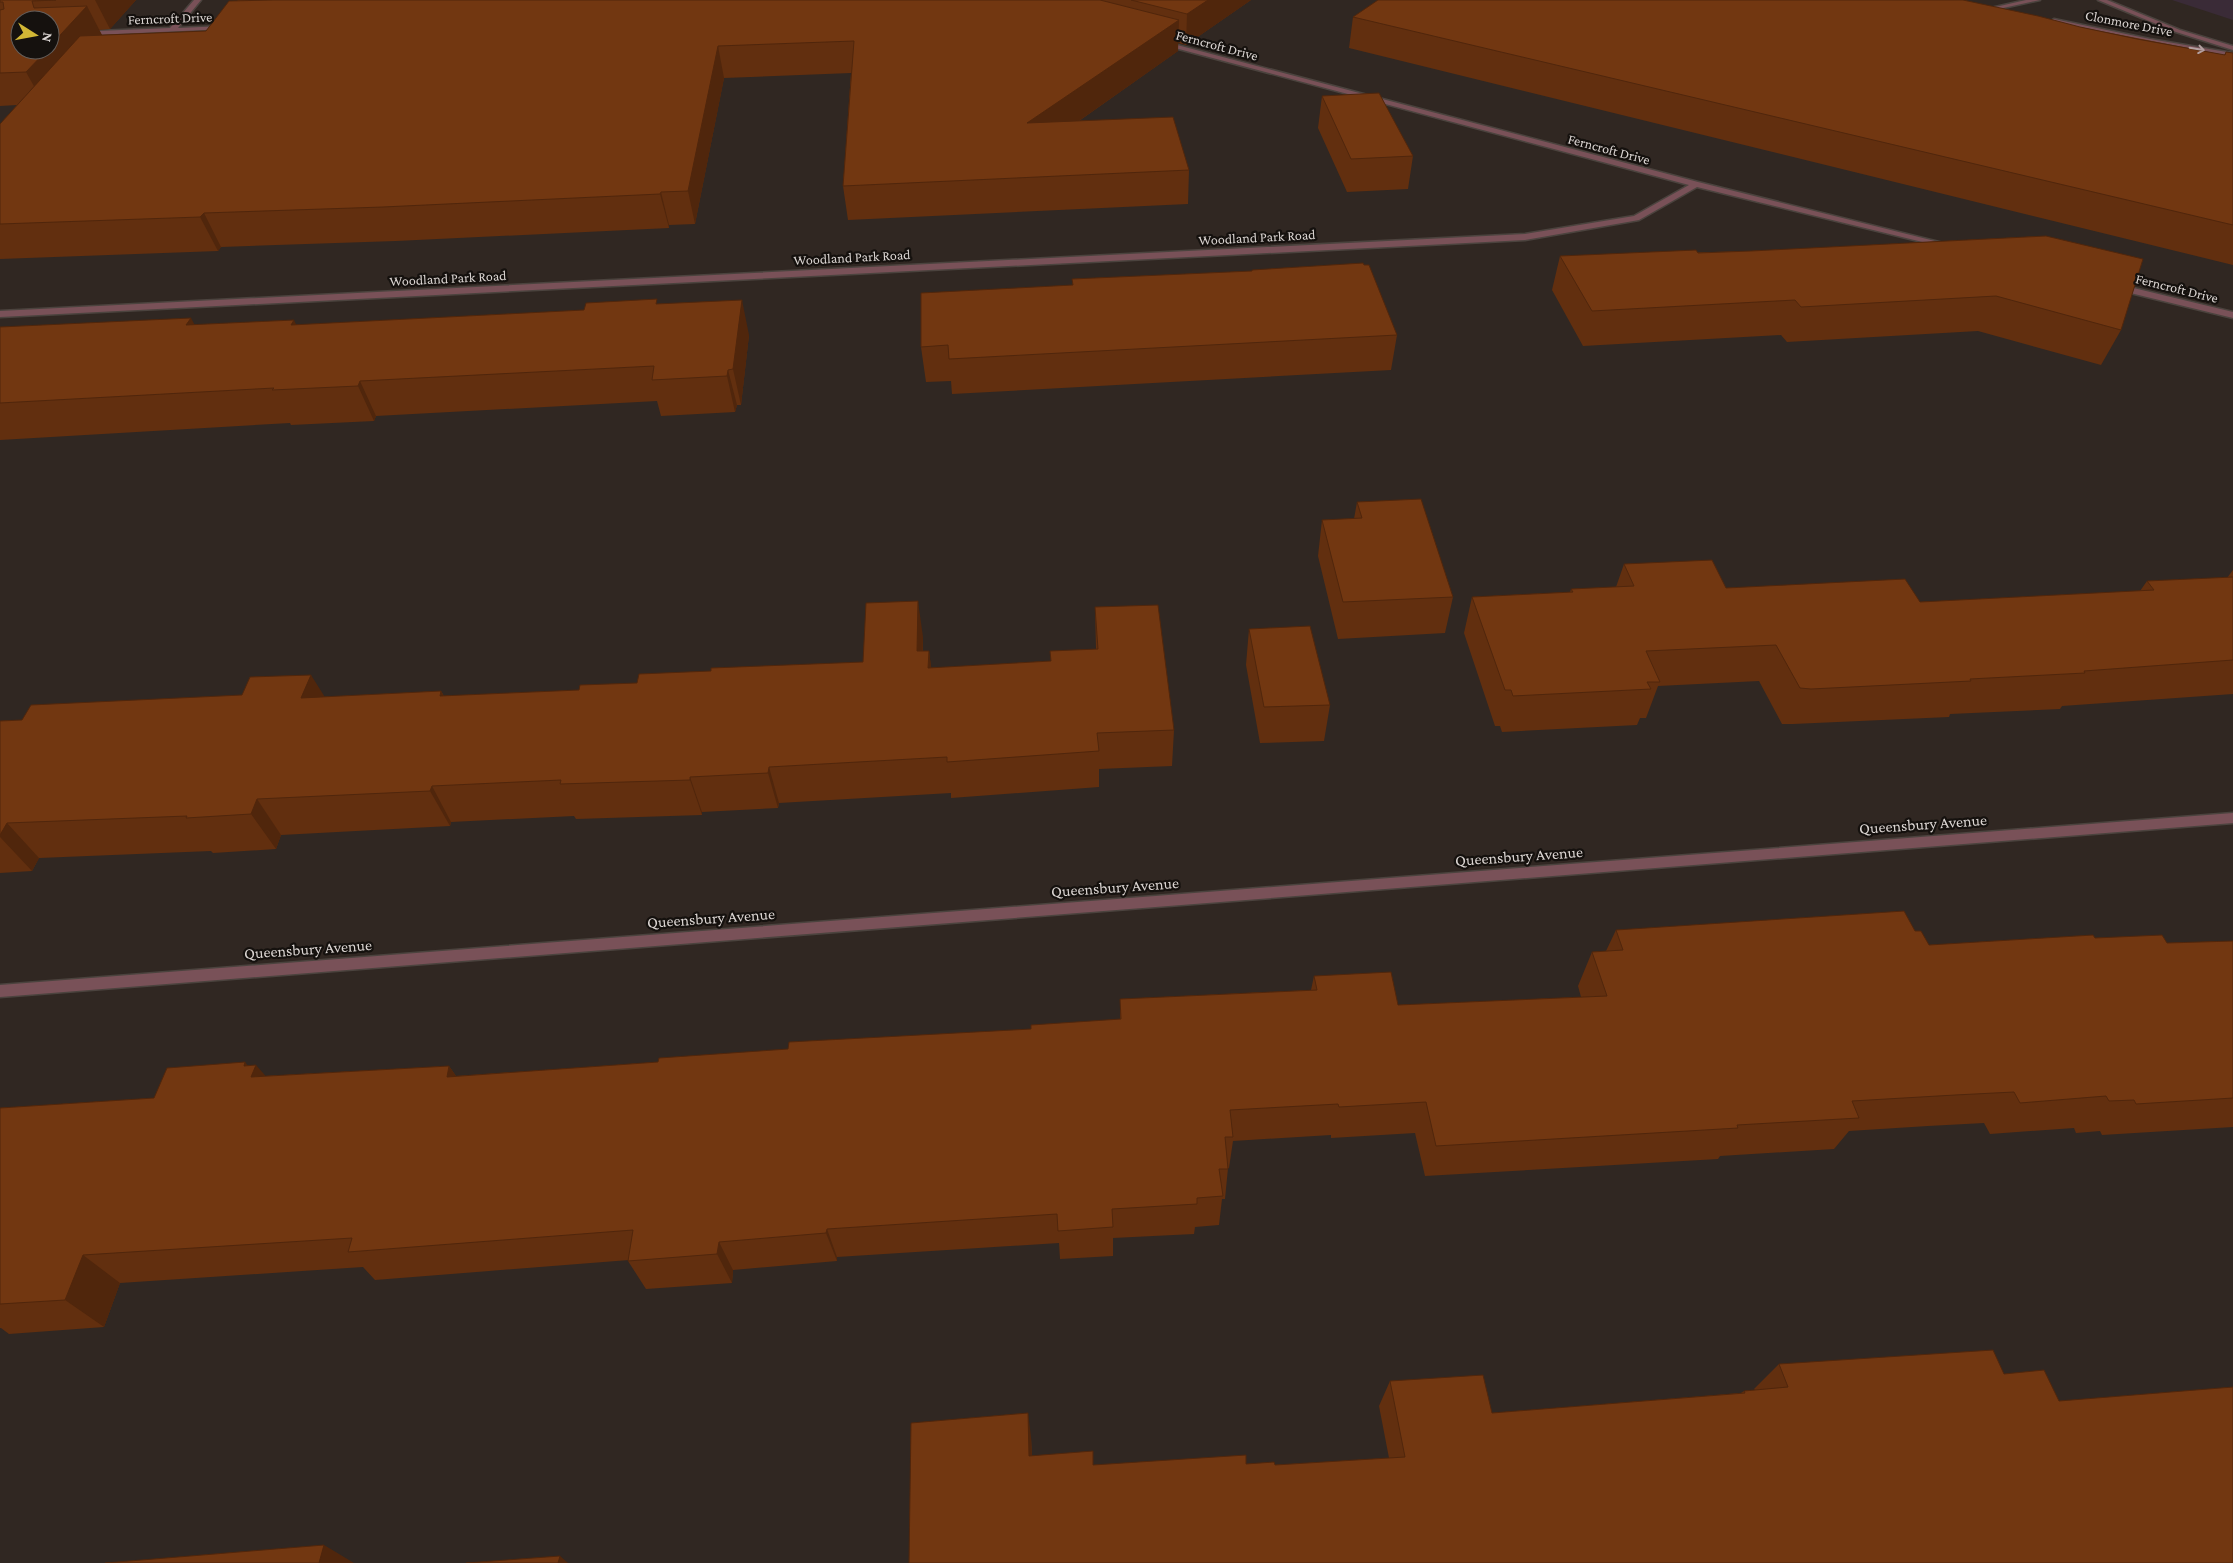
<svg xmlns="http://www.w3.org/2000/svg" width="2233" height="1563" viewBox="0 0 2233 1563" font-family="'Crimson Pro',serif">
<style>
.commercial{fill:#3a2b37}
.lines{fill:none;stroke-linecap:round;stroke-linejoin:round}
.minor-casing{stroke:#4b433e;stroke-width:3}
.tertiary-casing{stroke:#4b433e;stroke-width:3}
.minor{fill:#795158;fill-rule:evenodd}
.tertiary{fill:#795158;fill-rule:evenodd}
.wall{fill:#622f0f}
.shaded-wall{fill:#50260c}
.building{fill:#723711;stroke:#50260c}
.oneway{stroke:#b4a0a1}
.labels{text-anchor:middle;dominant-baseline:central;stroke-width:4.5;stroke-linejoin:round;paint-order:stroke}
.far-street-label{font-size:14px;fill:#dbd5d2;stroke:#15110e}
.street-label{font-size:16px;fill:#dbd5d2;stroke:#15110e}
</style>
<rect width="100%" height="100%" fill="#302722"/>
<path class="commercial" d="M2172,0H2233V20Z"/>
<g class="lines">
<defs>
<path id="minor" d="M194,0H201L178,28L225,26L228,28L227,29L50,37V33L170,28Z
M2054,19L2150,39L2233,53V57L2150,43L2052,22L2051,21Z
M1162,41L1698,182L1951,245L1947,248L1697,187L1639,220L1525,240L0,317V311L1525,234L1634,216L1689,185L1160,44L1159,43Z
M2117,284L2233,312V318L2114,289L2113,287Z
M2233,813V823L0,997V985Z"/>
<path id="tertiary" d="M2026,0H2040L1994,10L1991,8Z
M2098,0H2107L2180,30L2233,46V50L2176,32Z"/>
</defs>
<use href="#minor" class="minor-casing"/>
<use href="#tertiary" class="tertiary-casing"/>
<use href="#minor" class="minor"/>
<use href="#tertiary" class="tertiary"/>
</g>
<path class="wall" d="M0,0H136L110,29L99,30L102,35L206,31L238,1L237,0H1251L1186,45L1178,43V51L1079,121L1189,170L1188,204L848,220L843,186L851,73L724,78L695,224L669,225V228L396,241L221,247L218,251L0,259V124L17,105L0,106Z
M1353,17L2080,27L2224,55L2226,52L2233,53V265L1349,48Z
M1322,96L1413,156L1408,189L1347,192L1318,128Z
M2046,236L2121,330L2101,365L1978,331L1787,342L1781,335L1583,346L1552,290L1560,256L1751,251Z
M1252,270L1397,335L1391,370L952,394L951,381L926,382L921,347L1073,285L1072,279L1252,271Z
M659,304L749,335L741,405H737L735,412L661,416L657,401L376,416L374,421L291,425L290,423L0,440V327L194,325H296L584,310Z
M1357,502L1453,597L1445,633L1338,639L1318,556L1322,520L1354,519Z
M1624,564L1726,588L1920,602L2140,591L2147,581L2227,578L2233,570V694L2062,706L2060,709L1950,714L1949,717L1793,724H1782L1759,681L1658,686L1646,718H1640L1637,725L1502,732L1500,726H1495L1464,633L1472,597L1570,592L1571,589L1616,587Z
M1095,607L1174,730L1172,766L1099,769V787L951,798V793L779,803L778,808L702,812V815L576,819L574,816L451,822L450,826L281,835L276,849L213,853L211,851L39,858L32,871L0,873V721L22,720L242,695L324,697L441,691L444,696L579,690L637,683L711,671L863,662L923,637V651H929L931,668L1050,661L1096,649Z
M1249,629L1330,705L1324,741L1260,743L1246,665Z
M1616,930L1915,931L1929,945L2095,938L2167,943L2233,941V1127L2102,1135L2100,1131L2076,1133L2074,1128L1990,1134L1984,1123L1928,1126L1849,1131L1834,1149L1720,1156L1718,1159L1425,1176L1415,1133L1331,1138V1135L1233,1141L1229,1168H1228L1225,1199H1222L1219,1225L1195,1227L1194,1234L1113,1238V1256L1060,1259L1059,1243L837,1257V1261L733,1270L732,1283L646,1289L628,1261L629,1260L375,1280L363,1267L120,1283L104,1327L9,1334L1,1328H0V1108L154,1098L248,1066L265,1076L449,1066L456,1076L658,1062L788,1049L1031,1029L1120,1019V999L1311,990L1314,976L1398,1005L1581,997L1578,986L1592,952L1606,951Z
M1779,1364L2004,1374L2059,1401L909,1563L1031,1437L1032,1456L1093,1465L1246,1464L1275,1465L1389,1458L1379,1406L1390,1381L1492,1413L1741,1393L1744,1391L1755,1390L1754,1389Z"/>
<path class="shaded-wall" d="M95,0H136L110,29Z
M1208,0H1251L1186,45L1187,14Z
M87,6L103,37L44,104L26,72L47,50H50V46Z
M1179,20L1178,51L1029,156L1027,123Z
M718,46L724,78L695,224L688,191Z
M661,192L669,225V228L660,194Z
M204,213L221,247L218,251L200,217Z
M742,300L749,335L741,405L733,369Z
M191,318L210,353L186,325Z
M294,320L311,355L291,325Z
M728,370L737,405L735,412L727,376Z
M360,381L376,416L374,421L358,386Z
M918,601L923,637L922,687L917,651Z
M929,651L934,687L928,668Z
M311,675L333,710L301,698Z
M441,691L459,726L440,696Z
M769,767L779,803L778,808L768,773Z
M690,777L702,812V815L690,780Z
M432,786L451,822L450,826L430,791Z
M257,799L281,835L276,849L251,814Z
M7,823L39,858L32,871L0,837V835Z
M245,1062L253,1072L256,1065L284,1097L251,1077L244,1066Z
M449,1066L471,1098L447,1077Z
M827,1229L837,1257V1261L826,1233Z
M719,1242L733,1270L732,1283L717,1254Z
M83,1255L120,1283L104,1327L65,1300Z
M1028,1413L1031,1437L1033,1479L1029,1456Z
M324,1545L354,1563H319Z
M560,1556L568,1563H558Z"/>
<path class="building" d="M0,0H56L32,1L34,8L87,6L50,46V20H20V50H47L26,72L0,73V10L4,9L3,2H0Z
M273,0H1100L1179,20L1027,123L1173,117L1189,170L843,186L854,41L718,46L688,191L661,192L660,194L383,207L204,213L200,217L0,224V124L80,36L206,31L229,1Z
M1131,0H1208L1187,14Z
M1378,0H1963L2038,16L2080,27L2137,39L2225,55L2226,52L2233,53V225L1353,17Z
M1379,93L1413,156L1351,159L1322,96Z
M2046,236L2143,259L2121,330L1996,296L1801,307L1795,300L1592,311L1560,256L1696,250L1698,253L1751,251Z
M1363,263L1364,265H1369L1397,335L949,359L948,345L921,347V293L1073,285L1072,279L1252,271V270Z
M657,299L656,304L742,300L733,369L728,370L727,376L652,380L654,366L360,381L358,386L272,390L274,388L0,403V327L191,318L186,325L294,320L291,325L584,310L586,303Z
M1421,499L1453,597L1343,602L1322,520L1362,518L1357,502Z
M1712,560L1726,588L1905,579L1920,602L2154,590L2147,581L2233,577V660L2084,671L2085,673L1970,679L1971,681L1811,689L1800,688L1776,645L1646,651L1660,682H1647L1651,689L1513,696L1511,690H1505L1472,597L1573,592L1571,589L1634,586L1624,564Z
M918,601L917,651H929L928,668L1051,661L1050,651L1098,649L1095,607L1158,605L1174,730L1097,733L1099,751L947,762V757L769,767L768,773L690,777V780L560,784L561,780L432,786L430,791L257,799L251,814L186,818L187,816L7,823L0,835V721L22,720L31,705L242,695L250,677L311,675L301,698L441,691L440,696L579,690L580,685L637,683L639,674L711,671V668L863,662L866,603Z
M1310,626L1330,705L1264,707L1249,629Z
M1904,911L1915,931H1921L1929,945L2093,935L2095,938L2162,935L2167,943L2233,941V1098L2136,1104L2134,1100L2109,1101L2106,1096L2020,1103L2014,1092L1955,1095L1852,1101L1859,1118L1737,1125L1738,1128L1436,1146L1426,1102L1339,1107L1338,1104L1230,1110L1233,1137H1225L1228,1169H1219L1223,1196L1197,1198V1204L1112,1209L1113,1227L1058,1231L1057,1214L827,1229L826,1233L719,1242L717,1254L628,1261L633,1230L348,1252L352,1238L83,1255L65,1300L0,1304V1108L154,1098L167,1068L245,1062L244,1066L256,1065L251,1077L449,1066L447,1077L658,1062L659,1058L788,1049L789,1042L1031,1029V1025L1121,1019L1120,999L1317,990L1314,976L1391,972L1398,1005L1607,996L1592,952L1623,950L1616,930Z
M1993,1350L2004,1374L2044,1370L2059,1401L2233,1387V1563H909L911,1423L1028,1413L1029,1456L1093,1451V1465L1246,1455V1464L1274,1462L1275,1465L1405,1457L1390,1381L1483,1375L1492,1413L1745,1393L1744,1391L1788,1387L1779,1364Z
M324,1545L319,1563H105Z
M560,1556L558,1563H466Z"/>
<defs><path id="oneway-shaft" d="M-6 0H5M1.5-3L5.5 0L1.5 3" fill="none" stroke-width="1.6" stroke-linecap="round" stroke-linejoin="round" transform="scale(1.25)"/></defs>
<use class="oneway" href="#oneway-shaft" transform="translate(2197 49) rotate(10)"/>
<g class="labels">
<g class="far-street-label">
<text transform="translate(170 18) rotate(-2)">Ferncroft Drive</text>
<text transform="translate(2129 23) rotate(11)">Clonmore Drive</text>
<text transform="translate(1217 45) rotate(15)">Ferncroft Drive</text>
<text transform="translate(1609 149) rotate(15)">Ferncroft Drive</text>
<text transform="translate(1257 237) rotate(-3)">Woodland Park Road</text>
<text transform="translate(852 257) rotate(-3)">Woodland Park Road</text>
<text transform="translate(448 278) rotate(-3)">Woodland Park Road</text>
<text transform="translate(2177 288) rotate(14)">Ferncroft Drive</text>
</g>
<g class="street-label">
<text transform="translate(1923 824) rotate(-4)">Queensbury Avenue</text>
<text transform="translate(1519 856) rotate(-4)">Queensbury Avenue</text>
<text transform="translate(1115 887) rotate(-4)">Queensbury Avenue</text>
<text transform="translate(711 918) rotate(-4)">Queensbury Avenue</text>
<text transform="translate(308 949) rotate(-4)">Queensbury Avenue</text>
</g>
</g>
<g transform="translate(35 35) rotate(101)"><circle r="24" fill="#15110e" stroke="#645f5c"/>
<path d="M0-4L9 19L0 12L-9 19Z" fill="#d2b735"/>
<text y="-8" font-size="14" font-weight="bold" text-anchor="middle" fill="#dbd5d2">N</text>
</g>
</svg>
